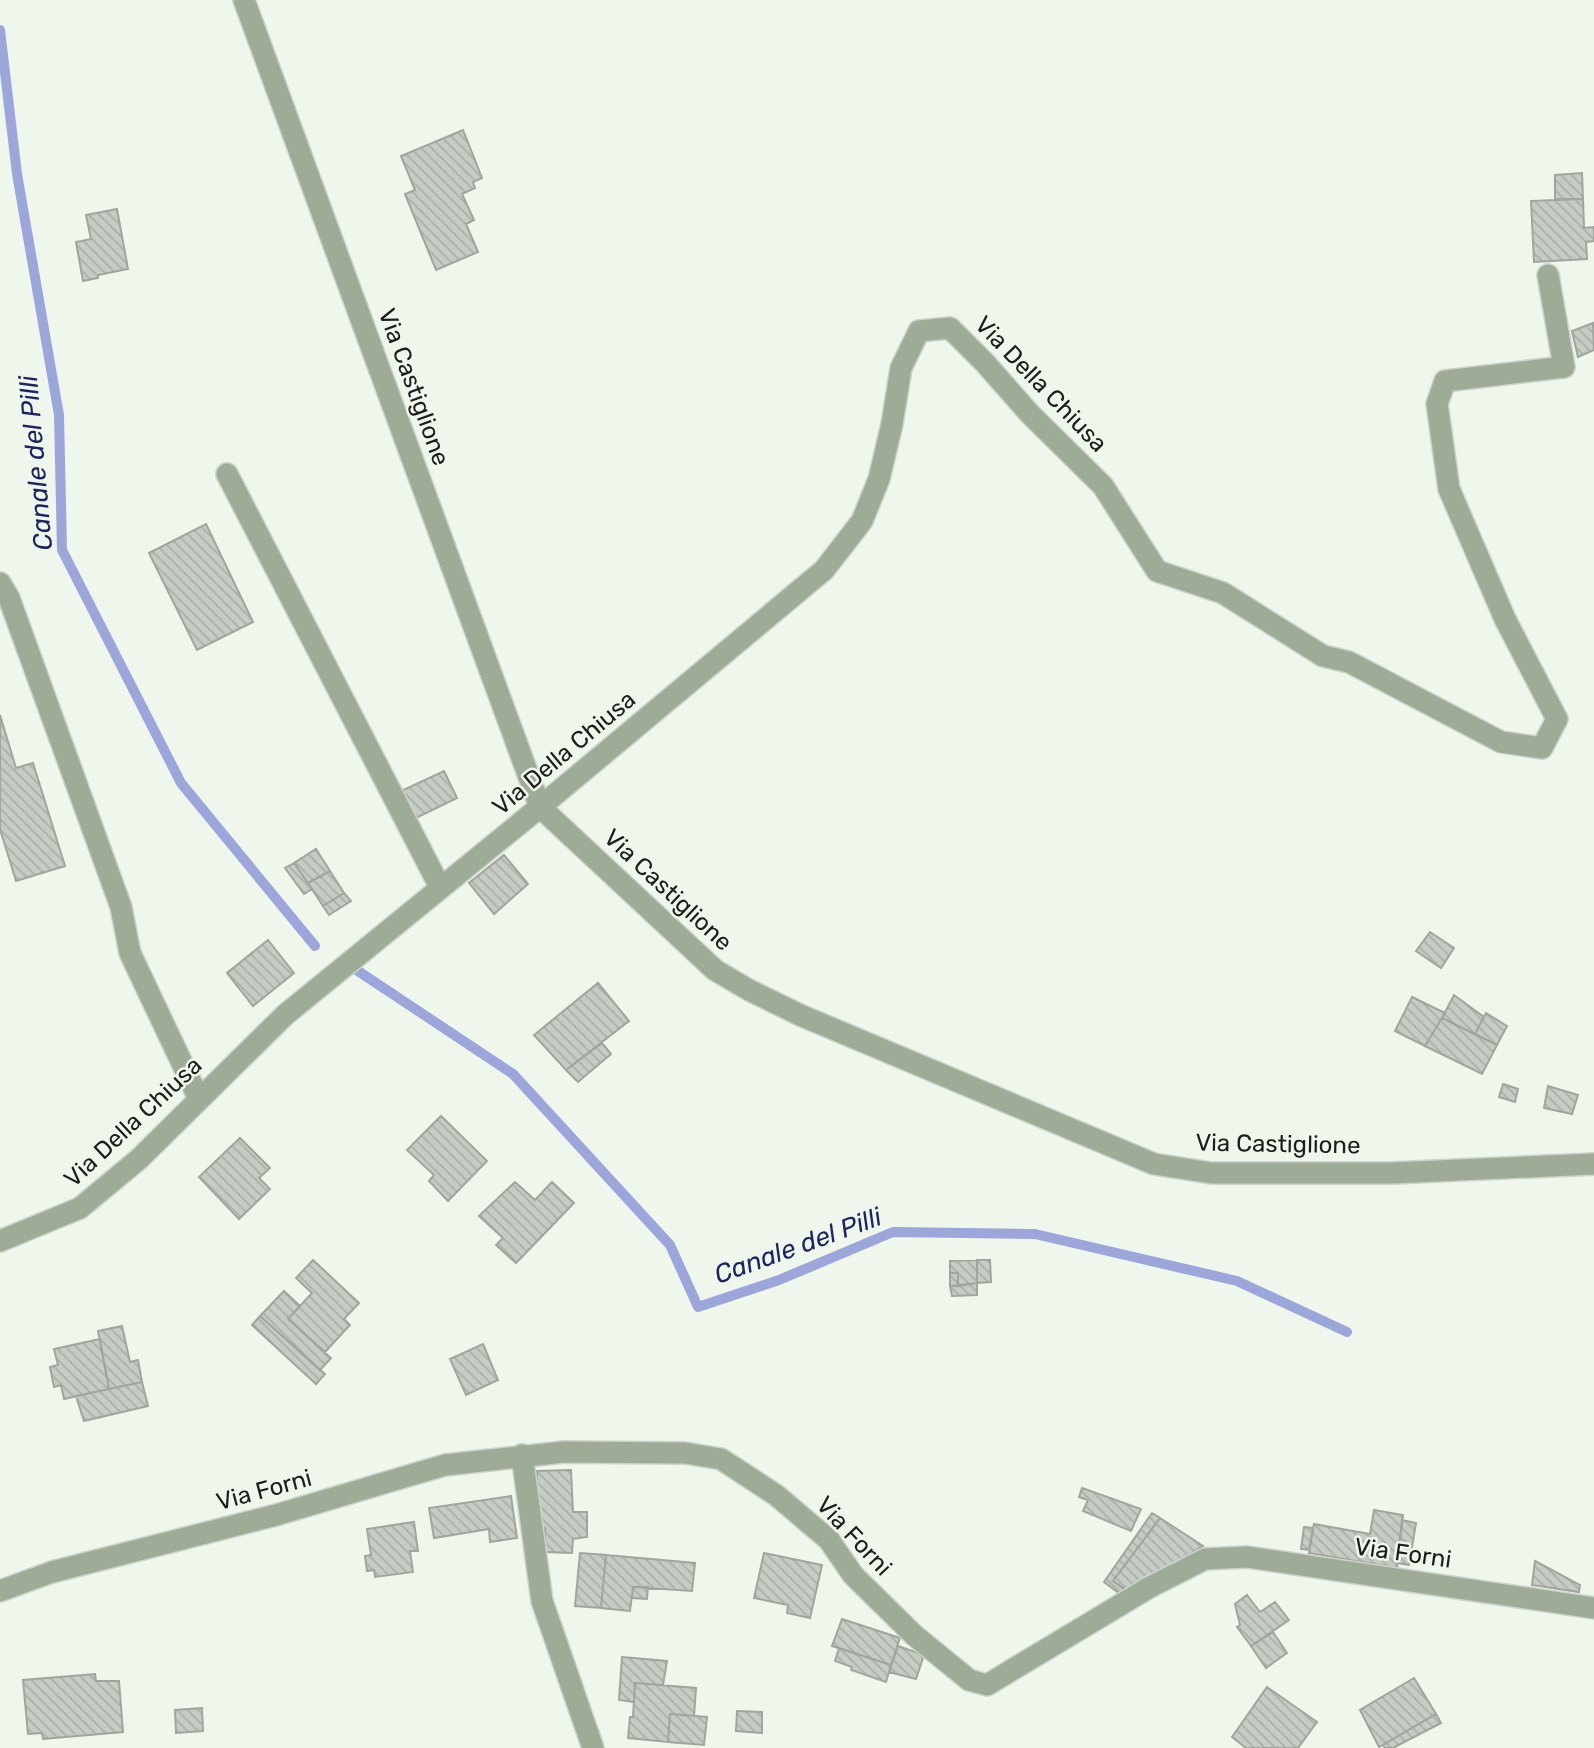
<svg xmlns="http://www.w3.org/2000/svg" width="1594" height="1748" viewBox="0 0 1594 1748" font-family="Rubik,sans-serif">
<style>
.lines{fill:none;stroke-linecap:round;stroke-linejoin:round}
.stream{stroke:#9da6db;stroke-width:10}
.building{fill:url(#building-back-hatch);stroke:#a0a69d;stroke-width:2}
.minor-casing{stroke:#cdd3cb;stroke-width:24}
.minor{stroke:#9eac97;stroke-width:21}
.labels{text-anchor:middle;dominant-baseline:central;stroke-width:5;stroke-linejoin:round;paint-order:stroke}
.street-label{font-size:24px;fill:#1c1e1b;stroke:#eff6ec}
.water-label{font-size:26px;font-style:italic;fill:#212260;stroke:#eff6ec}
</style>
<defs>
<pattern id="building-back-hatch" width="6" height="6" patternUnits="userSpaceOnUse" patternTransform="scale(1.75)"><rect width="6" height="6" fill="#c6ccc3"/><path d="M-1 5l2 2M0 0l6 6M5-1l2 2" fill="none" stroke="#aaafa7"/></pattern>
</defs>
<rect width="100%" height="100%" fill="#eff6ec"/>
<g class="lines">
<path class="stream" d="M0,30L17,174L59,415L62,550L181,783L315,946
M355,969L513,1074L670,1245L698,1307L779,1280L893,1232L1035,1234L1237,1281L1347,1332"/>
</g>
<path class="building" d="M463,130L482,178L473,182L475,188L462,194L474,220L466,224L478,252L436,270L405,194L415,190L401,156Z
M1582,173L1583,199H1555V175Z
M1583,199L1584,228L1594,227V241L1586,242L1587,259L1534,262L1531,201Z
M117,209L128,269L98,275V278L83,281L76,242L91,239L86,215Z
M1593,323L1594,350L1578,357L1572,331Z
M206,524L253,622L197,650L149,553Z
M0,715L16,768L33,763L65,866L16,881L0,829Z
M444,771L457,798L412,820L399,792Z
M316,849L330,871L308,883L294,863Z
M504,855L528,884L494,914L469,883Z
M294,863L312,889L304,894L285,868Z
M330,871L344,893L323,906L308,883Z
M344,893L351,901L329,915L323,906Z
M1430,932L1454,948L1441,968L1416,951Z
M268,940L294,973L253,1006L227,973Z
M598,983L629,1021L566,1070L534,1035Z
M1454,995L1484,1017L1475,1034L1442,1018Z
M1412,997L1445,1013L1425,1046L1395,1031Z
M1486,1013L1507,1026L1497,1045L1475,1034Z
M1442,1018L1497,1045L1482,1074L1425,1046Z
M602,1043L611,1054L578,1082L566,1070Z
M1503,1084L1518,1089L1515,1102L1499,1097Z
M1548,1086L1578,1095L1572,1114L1544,1108Z
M441,1116L487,1161L448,1201L429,1181L434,1175L407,1150Z
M240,1138L270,1168L259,1178L270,1189L239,1219L199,1177Z
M515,1182L535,1200L552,1182L574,1203L516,1263L496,1245L503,1238L479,1216Z
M313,1260L359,1303L344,1319L350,1325L325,1352L288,1319L312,1293L296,1278Z
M977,1260V1283L958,1286V1273H950V1261Z
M977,1260H990L991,1282L977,1283Z
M950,1273H958V1286H950Z
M977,1283V1295L952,1296L950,1286Z
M284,1291L300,1306L288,1319L331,1358L320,1370L260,1316Z
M260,1316L325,1374L316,1384L252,1325Z
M122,1326L130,1362L138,1360L142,1382L109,1389L98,1331Z
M100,1339L109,1389L64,1399L61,1385L54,1387L50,1367L58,1365L54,1349Z
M483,1344L498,1380L466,1395L450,1359Z
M142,1382L148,1406L84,1421L76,1396Z
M571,1470L573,1512H587V1537L573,1539L572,1553L545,1552V1528H536L537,1471Z
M1082,1488L1141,1509L1131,1531L1083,1511L1088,1500L1079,1497Z
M511,1496L517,1538L490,1542L489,1529L434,1538L429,1508Z
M1374,1510L1403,1515L1397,1568L1309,1553L1314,1524L1370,1534Z
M1152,1513L1160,1518L1113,1581L1124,1589L1120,1594L1104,1582Z
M1160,1518L1203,1546L1128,1591L1113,1581Z
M1402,1520L1416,1523L1409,1565L1397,1563Z
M414,1522L418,1551H410L413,1572L375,1577L374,1570L367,1571L365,1556L371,1555L367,1529Z
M1304,1527L1313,1528L1309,1550L1301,1549Z
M580,1553L606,1555L601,1608L575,1606Z
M764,1553L822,1565L810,1618L787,1613L788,1605L754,1598Z
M606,1555L695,1563L692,1591L633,1587L630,1611L601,1608Z
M1535,1561L1580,1585L1579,1592L1532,1585Z
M633,1587H648L647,1599L632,1598Z
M1247,1595L1260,1612L1275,1602L1289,1620L1251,1646L1237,1627L1240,1625L1235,1604Z
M842,1619L900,1638L891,1665L832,1646Z
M1273,1632L1287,1653L1266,1668L1251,1646Z
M898,1646L924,1655L916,1679L889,1672Z
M839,1648L891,1665L886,1682L851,1670L852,1667L835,1661Z
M622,1657L667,1661L663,1685L635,1683L634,1702L619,1700Z
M95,1674L96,1681H119L123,1732L43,1739L42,1733L28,1734L23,1680Z
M1414,1678L1436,1714L1379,1747L1360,1710Z
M635,1683L696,1688L694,1716L670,1714L668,1742L628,1738L630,1717H633Z
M1267,1687L1317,1722L1298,1748H1246L1232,1737Z
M202,1708L203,1731L176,1733L175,1710Z
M737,1711L762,1712V1733L736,1731Z
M670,1714L707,1717L704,1745L668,1742Z
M1436,1714L1441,1723L1393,1748H1385L1383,1745Z"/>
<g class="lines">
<defs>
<path id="minor" d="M244,0L540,807L715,970L749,990L800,1015L1154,1164L1211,1173H1392L1594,1164
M227,474L440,887
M0,583L9,598L121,907L130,953L199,1099
M0,1241L80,1208L139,1159L285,1015L540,807L824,570L862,521L879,479L892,424L901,368L919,331L950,328L985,363L1030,414L1103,486L1157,571L1223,593L1323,656L1349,662L1501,742L1542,748L1557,719L1505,619L1449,489L1437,404L1445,381L1564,367L1548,275
M522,1455L542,1601L593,1748
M0,1591L52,1572L276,1515L445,1465L564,1452L685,1453L721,1459L776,1495L829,1540L853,1575L914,1635L969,1680L987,1685L1150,1587L1205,1559L1247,1557L1594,1608"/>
</defs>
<use href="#minor" class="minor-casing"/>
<use href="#minor" class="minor"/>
</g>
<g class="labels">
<g class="street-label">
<text transform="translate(1041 384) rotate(46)">Via Della Chiusa</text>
<text transform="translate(414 387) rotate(70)">Via Castiglione</text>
<text transform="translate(564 753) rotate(-40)">Via Della Chiusa</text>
<text transform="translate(668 890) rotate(43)">Via Castiglione</text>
<text transform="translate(133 1122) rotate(-43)">Via Della Chiusa</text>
<text transform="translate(1278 1144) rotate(1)">Via Castiglione</text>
<text transform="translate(264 1490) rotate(-15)">Via Forni</text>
<text transform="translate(854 1536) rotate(47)">Via Forni</text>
<text transform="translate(1403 1553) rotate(8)">Via Forni</text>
</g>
<g class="water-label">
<text transform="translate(36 463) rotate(-95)">Canale del Pilli</text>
<text transform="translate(798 1246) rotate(-20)">Canale del Pilli</text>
</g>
</g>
</svg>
